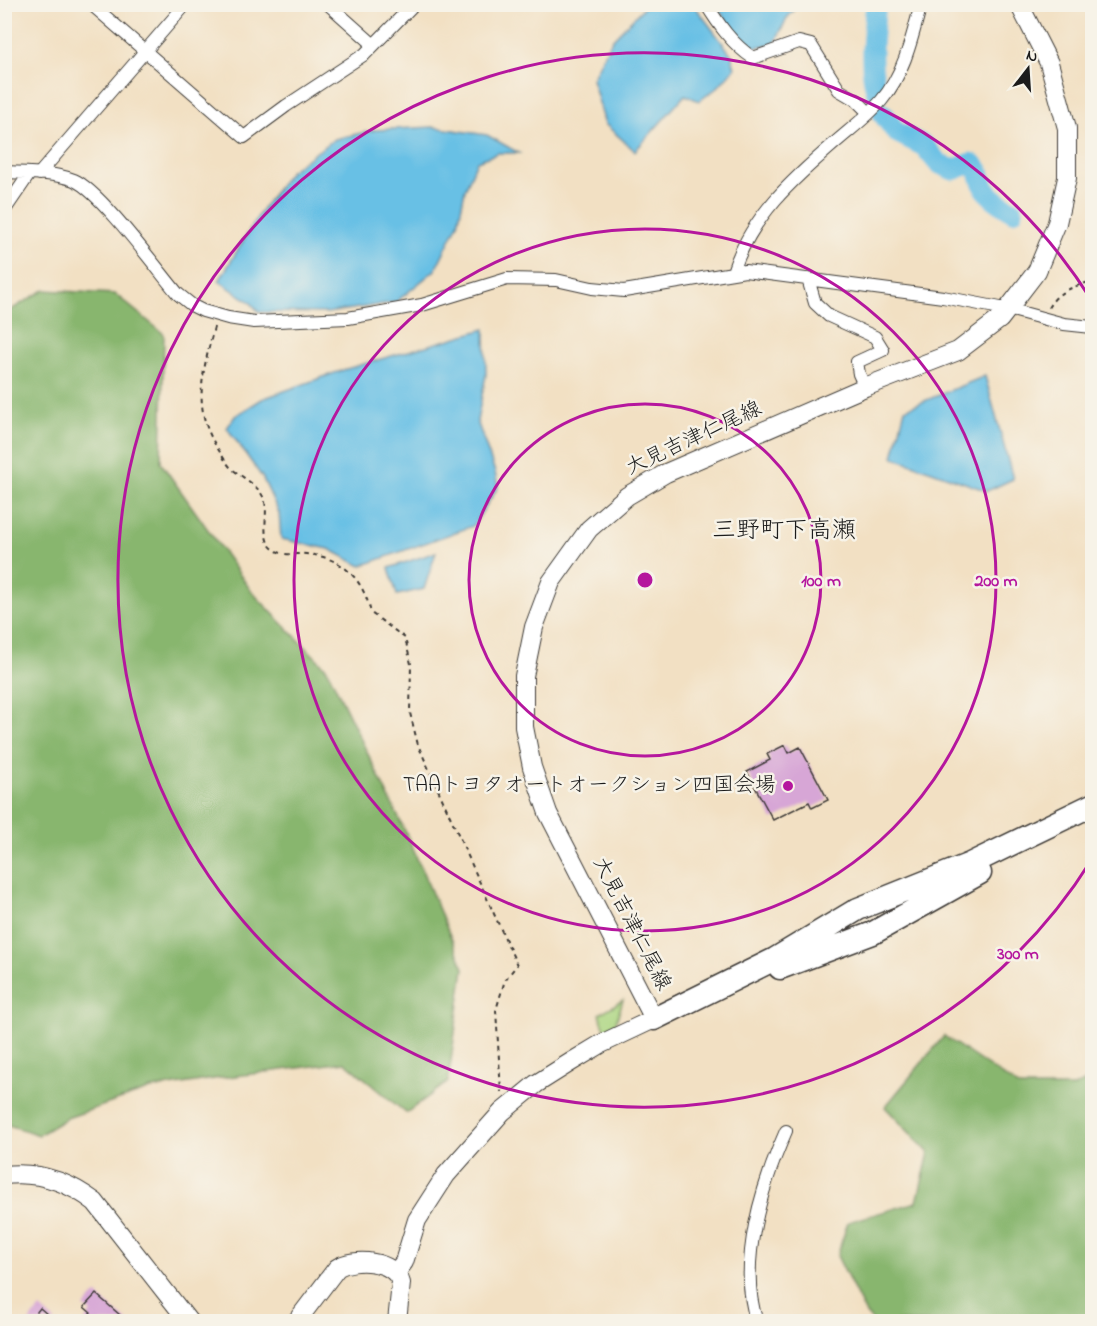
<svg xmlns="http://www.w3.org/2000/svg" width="1097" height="1326" viewBox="0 0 1097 1326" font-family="'Indie Flower','Klee One',sans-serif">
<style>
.green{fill:#abd580;stroke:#64784e;stroke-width:1.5}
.forest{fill:#88b66e;stroke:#526945;stroke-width:1.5}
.water{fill:#68c0e5;stroke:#426e80;stroke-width:1.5}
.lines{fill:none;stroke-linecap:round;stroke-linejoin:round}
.river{stroke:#68c0e5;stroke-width:21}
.building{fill:#d7a6d6}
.street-casing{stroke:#3c3935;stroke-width:14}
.secondary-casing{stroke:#3c3935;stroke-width:20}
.highway-casing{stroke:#3c3935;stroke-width:25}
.path{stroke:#3c3935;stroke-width:2;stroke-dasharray:4.5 4.5;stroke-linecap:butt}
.street{stroke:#fff;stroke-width:12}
.secondary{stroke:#fff;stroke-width:18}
.highway{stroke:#fff;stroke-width:22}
.ring{fill:none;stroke:#b5179e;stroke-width:3}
.poi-dot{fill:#b5179e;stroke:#f7f3e8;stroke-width:2}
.labels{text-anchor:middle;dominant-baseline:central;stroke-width:5;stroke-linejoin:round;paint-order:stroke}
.street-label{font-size:21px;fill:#1c1c1c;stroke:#f7f3e8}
.poi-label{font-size:21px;fill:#1c1c1c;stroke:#f7f3e8;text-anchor:end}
.quarter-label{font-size:24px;fill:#1c1c1c;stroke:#f7f3e8}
.centre{fill:#b5179e;stroke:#f7f3e8;stroke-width:3}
.ring-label{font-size:18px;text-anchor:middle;font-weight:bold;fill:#b5179e;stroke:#f7f3e8;stroke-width:5;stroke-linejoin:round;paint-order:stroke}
</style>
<rect width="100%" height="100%" fill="#f7f3e8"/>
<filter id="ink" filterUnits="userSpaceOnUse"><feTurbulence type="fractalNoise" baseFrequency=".0167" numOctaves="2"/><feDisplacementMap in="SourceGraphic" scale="12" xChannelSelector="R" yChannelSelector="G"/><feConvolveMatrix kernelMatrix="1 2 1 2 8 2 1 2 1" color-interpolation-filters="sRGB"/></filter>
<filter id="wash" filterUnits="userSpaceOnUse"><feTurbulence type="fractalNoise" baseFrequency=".008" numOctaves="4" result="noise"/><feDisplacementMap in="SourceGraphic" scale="24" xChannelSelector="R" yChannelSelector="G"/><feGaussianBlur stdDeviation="1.35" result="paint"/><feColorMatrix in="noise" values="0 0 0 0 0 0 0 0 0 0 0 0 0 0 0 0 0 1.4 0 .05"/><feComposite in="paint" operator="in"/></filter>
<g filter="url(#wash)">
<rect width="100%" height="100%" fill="#f2e0c3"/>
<path class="green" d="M623,1000L614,1028L606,1031L599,1014Z"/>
<path class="forest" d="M44,290L115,294L164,334L161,463L252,592L327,669L407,835L464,968L448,1082L406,1113L345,1062L220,1078L151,1089L67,1118L39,1135L5,1124L4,314Z
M944,1036L1019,1087H1074L1092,1078V1321L873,1322L866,1314L837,1256L848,1222L917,1202L929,1153L885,1107Z"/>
<path class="water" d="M646,5H694L731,54L735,68L717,88L699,101L685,95L635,151L605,124L592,79L612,40Z
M715,5H799L787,18L775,43L752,48L738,36Z
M433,127L487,135L519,153H498L477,161L465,190L458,224L435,270L396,302L327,313L259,312L250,302L219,281L263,208L290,171L335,139L375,130Z
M485,329L486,375L477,421L495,472L498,487L473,526L361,566L329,549L281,539L279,513L262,477L227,428L235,416L262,399L343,370Z
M985,376L1013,479L987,491L893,457L905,409Z
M436,552L424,589L397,595L389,568Z"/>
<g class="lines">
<path class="river" d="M876,4C873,35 868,64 877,94
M883,114L896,132L924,146L938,163L953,170L971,163C982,171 978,173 983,184C988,197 1002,204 1013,211"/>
</g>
<g id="blocks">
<path class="building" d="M785,745L789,753L800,747L828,800L812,808L809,802L773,820L747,772L770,760L767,754Z
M96,1294L128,1322H84L91,1313L84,1307Z
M40,1308L56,1322H29Z"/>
</g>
</g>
<g filter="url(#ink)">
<use href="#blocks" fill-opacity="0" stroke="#3c3935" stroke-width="1.5"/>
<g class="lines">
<defs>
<path id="street" d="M91,4L244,137L286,106L365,54L414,4
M328,4L374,45
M706,4C719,25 732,44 753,58L799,42L811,45L839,90L856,100L869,113
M4,172C27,173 53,172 74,180C100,191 157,269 178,294L193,306L203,311L228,318L254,322L348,318L422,305L507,279L556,280L592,288L624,291L745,271L943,297L1016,311L1064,324L1092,327
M39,174L186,4
M4,211L30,173
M733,272C751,216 793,179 837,141C852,128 868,116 881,101C904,74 912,38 921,4
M808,279L815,303L829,316L875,337L883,350L857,362L859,374L865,387
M757,1322C737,1264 762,1185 786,1131"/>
<path id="secondary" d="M4,1175C38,1171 69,1182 95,1202L189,1322
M396,1273L404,1262L417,1220L446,1175L502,1112L536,1084L571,1062L601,1044L654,1019L548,813L532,767L524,727V676L534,627L551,582L589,529L627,496L666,473L865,387L958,351L1000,319L1007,310L1037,271L1057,223L1067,178V128L1049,63L1019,4
M296,1322L337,1268C354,1257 395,1260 401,1283L397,1322"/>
<path id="highway" d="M780,968L873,933L980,873
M654,1019L775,959L858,909L970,864L1092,805"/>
</defs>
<use href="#street" class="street-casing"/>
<use href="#secondary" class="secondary-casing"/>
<use href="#highway" class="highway-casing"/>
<path class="path" d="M1048,308C1058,290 1074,287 1092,281
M214,327C203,372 191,408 218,449C222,455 226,463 231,468C242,478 258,484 264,499C270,514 258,540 275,550C285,557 295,553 306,554C343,557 363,579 371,613L405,638L411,664L410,713L418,745L517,965L505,980L496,1010L501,1092"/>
<use href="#street" class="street"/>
<use href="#secondary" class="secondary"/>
<use href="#highway" class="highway"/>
</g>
</g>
<g class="ring">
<circle cx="645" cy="580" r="176"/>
<circle cx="645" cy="580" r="351"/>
<path d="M1092 859A527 527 0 1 1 1092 301"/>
</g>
<circle class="poi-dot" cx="788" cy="786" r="6"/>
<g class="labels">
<g class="street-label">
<text transform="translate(694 439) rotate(-25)">大見吉津仁尾線</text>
<text transform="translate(631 924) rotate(63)">大見吉津仁尾線</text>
</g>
<g class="poi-label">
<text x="776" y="786">TAAトヨタオートオークション四国会場</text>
</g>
<g class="quarter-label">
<text x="784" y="531">三野町下高瀬</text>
</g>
</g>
<circle cx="645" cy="580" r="9" class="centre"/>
<g class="ring-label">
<text x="821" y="586">100 m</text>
<text x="996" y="586">200 m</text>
<text x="1018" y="959">300 m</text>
</g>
<rect width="1097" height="1326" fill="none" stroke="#f7f3e8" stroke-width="24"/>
<g transform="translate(1028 69) rotate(17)" stroke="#f7f3e8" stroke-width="4.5" paint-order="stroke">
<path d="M0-4.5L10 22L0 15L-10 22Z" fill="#1c1c1c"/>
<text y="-9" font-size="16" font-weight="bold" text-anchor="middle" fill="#1c1c1c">N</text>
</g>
</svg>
